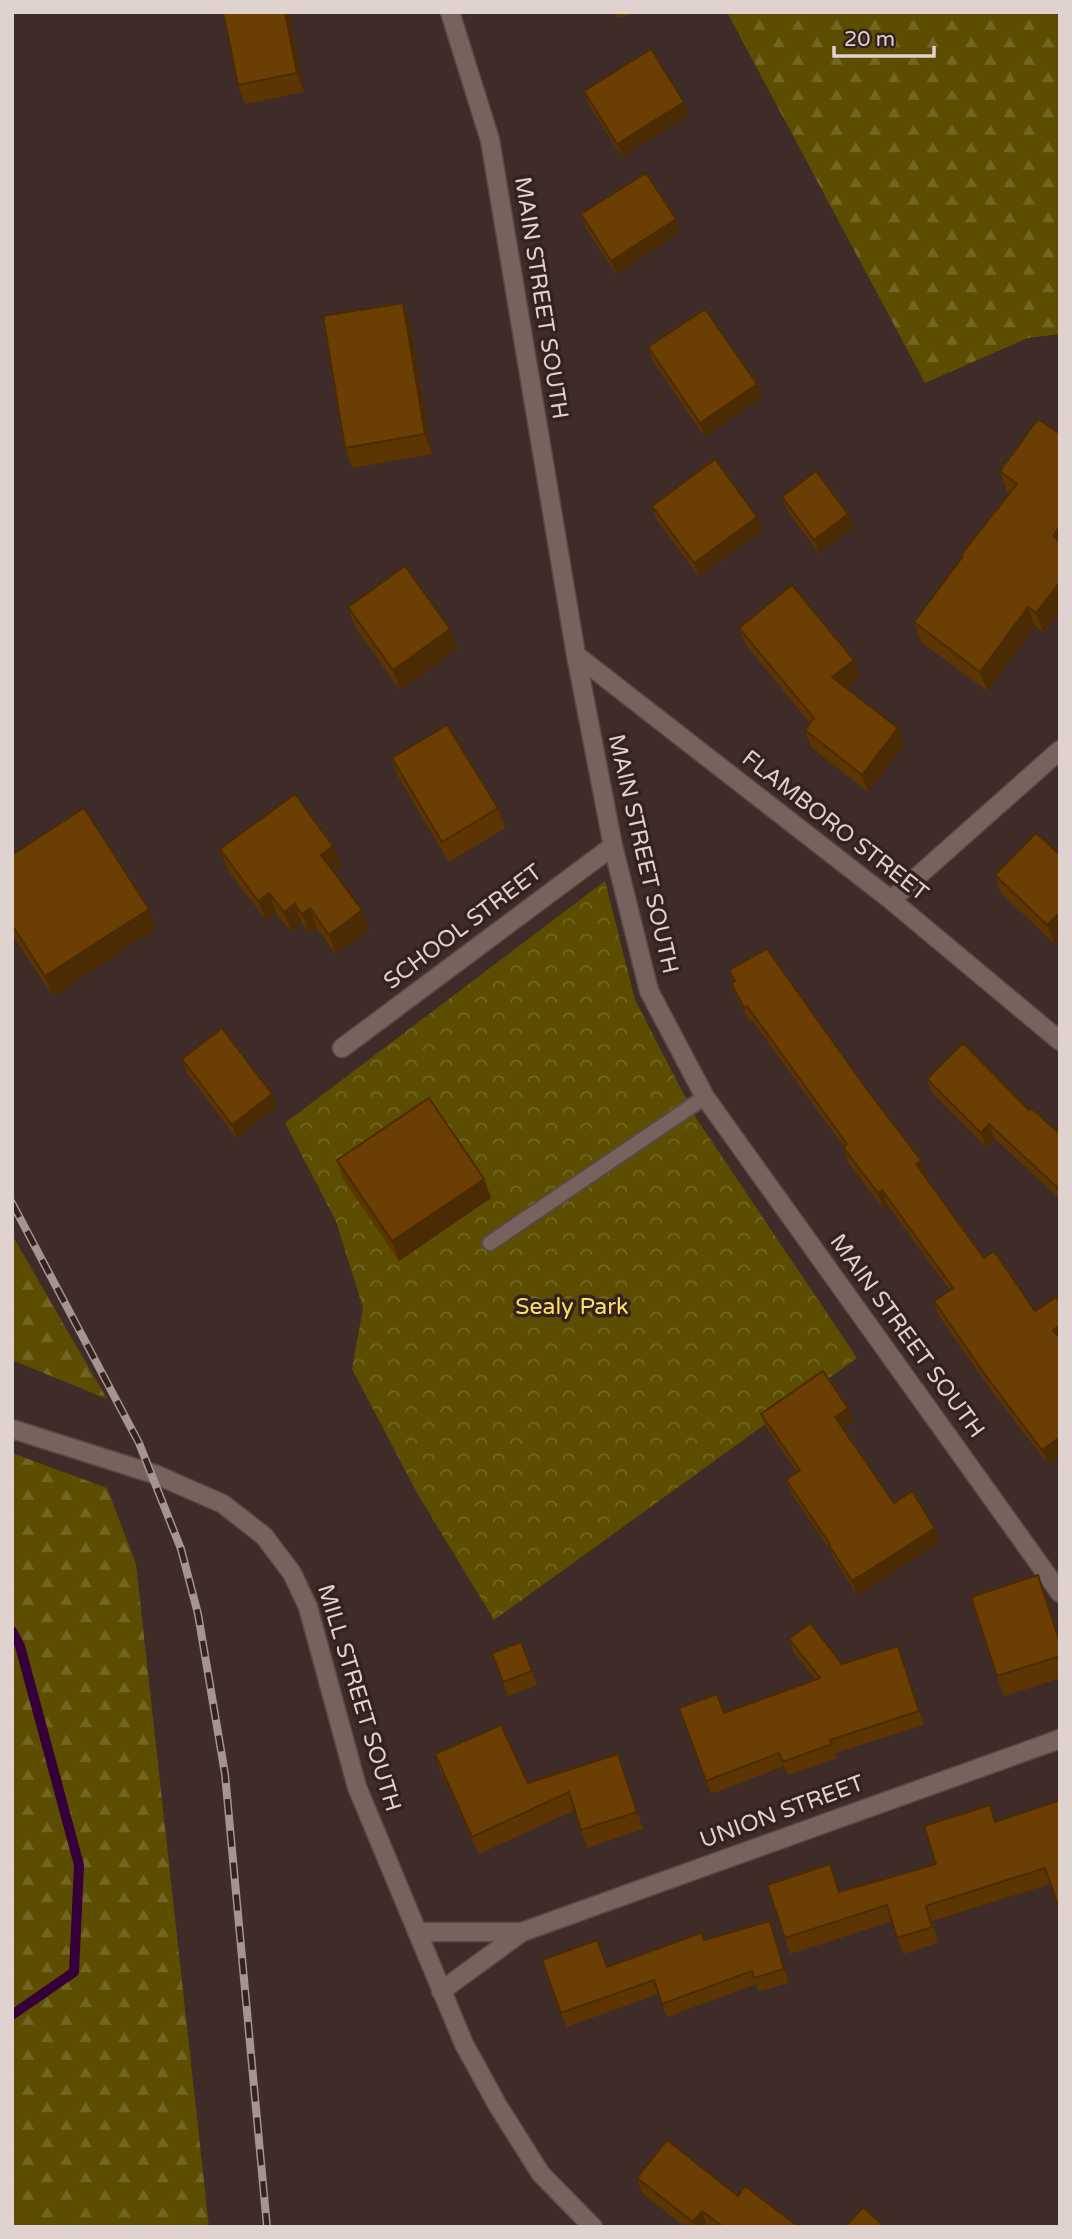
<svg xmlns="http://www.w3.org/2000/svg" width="1072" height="2239" viewBox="0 0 1072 2239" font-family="'Varela Round',sans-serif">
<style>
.forest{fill:url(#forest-firs)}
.park{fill:url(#park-crowns)}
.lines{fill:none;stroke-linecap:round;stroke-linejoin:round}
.stream{stroke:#350039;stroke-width:10}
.lane-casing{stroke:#594946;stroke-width:18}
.street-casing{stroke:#594946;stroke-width:21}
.secondary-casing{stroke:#594946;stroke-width:21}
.lane{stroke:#78625e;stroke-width:14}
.street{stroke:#78625e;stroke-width:18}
.secondary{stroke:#78625e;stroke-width:18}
.rail-casing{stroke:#a49592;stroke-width:8}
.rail{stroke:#34221e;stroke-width:5;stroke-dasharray:16;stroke-linecap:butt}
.wall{fill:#5c3503}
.shaded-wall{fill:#4b2b03}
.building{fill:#6b3e04;stroke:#4b2b03;stroke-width:2}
.labels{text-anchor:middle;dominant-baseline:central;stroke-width:7;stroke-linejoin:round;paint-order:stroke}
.street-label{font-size:23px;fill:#dfd2cf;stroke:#34221e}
.park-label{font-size:23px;fill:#fce168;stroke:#34221e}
</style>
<defs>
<pattern id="forest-firs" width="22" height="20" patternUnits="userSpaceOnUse" patternTransform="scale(1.75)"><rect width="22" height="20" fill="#5c4d00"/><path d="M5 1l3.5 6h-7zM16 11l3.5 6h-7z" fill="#736624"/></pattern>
<pattern id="park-crowns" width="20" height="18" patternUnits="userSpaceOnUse" patternTransform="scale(1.75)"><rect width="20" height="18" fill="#5c4d00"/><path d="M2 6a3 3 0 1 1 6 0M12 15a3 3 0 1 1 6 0" fill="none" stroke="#736624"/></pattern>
</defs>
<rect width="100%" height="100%" fill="#3f2c28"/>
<path class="forest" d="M727,12H1060V334L1028,338L925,383Z
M12,1235L107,1399L12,1360Z
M12,1453L107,1488L136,1564L209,2227H12Z"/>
<path class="park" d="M605,881L635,1000L696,1118L857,1358L494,1620L417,1493L352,1369L363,1308L336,1221L285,1123Z"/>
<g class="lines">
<path class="stream" d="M12,1631L20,1646L79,1865L74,1972L12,2015"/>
<defs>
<path id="lane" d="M490,1243L705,1097"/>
<path id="street" d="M450,12L490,140L576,655L613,846L649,991L705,1097L1060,1593
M576,655L891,900L1060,1041
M891,900L1060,750
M342,1048L613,846
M417,1932H522
M441,1991L522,1932L1060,1739"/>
<path id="secondary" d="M12,1429L157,1475L223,1504L264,1536L292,1573L308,1607L357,1787L464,2044L498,2106L541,2174L593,2227"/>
</defs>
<use href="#lane" class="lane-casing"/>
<use href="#street" class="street-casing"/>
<use href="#secondary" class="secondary-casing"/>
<use href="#lane" class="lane"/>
<use href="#street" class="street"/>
<use href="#secondary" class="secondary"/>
<defs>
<path id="rail" d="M12,1203L139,1443L181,1549L198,1614L225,1774L267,2227"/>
</defs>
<use href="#rail" class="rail-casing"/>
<use href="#rail" class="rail"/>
</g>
<path class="wall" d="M223,12H289L304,92L245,104L238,85Z
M616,12H638L618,18Z
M584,91L684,102L689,115L622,157L589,105Z
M581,214L680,233L616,274L586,228Z
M403,303L410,322L432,454L352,468L345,448Z
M648,347L757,384L761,398L705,437L653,361Z
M1060,434V611L1043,632L1035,626L987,691L921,642L914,622L962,557L961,555L1010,493L1007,491L1000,471Z
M782,497L848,514L853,528L819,553L787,510Z
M652,506L757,517L762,530L699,576L657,520Z
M348,607L450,629L457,649L400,690L355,627Z
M739,628L854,660L860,677L846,688L898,728L904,745L868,792L811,747L805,730L810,723L746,645Z
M392,758L498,808L505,828L449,862L399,778Z
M333,846L341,865L333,871L362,910L369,930L336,954L317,928L309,933L302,923L291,932L276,913L266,920L227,869L220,849Z
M12,855L149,909L156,929L53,996L12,934Z
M1060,855V937L1054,943L1001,893L995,875Z
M729,970L868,1091L921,1160L927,1174L924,1176L984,1258L1048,1464L992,1391L939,1316L934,1301L950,1290L887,1204L883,1208L848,1162L843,1147H844L752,1020L750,1022L736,997L731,983L733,982Z
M182,1059L272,1094L277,1107L237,1138L187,1073Z
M927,1079L1029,1110L1060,1134V1199L994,1138L986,1147L932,1093Z
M337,1160L484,1179L491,1198L399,1261L344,1180Z
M848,1408L853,1421L843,1429L894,1503L940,1542L857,1595L834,1558L831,1551L791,1493L786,1480L797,1472L766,1427L761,1414Z
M1045,1595L1060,1640V1678L1004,1696L997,1676Z
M789,1639L842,1664L898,1646L924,1725L835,1753L837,1758L788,1775L784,1766L711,1794L679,1708L724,1713L816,1680L794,1653Z
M521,1642L537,1685L508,1696L492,1653Z
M435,1754L528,1783L618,1754L643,1829L587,1848L575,1810L479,1854L441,1772Z
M1060,1800L1050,1884L932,1921L938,1943L903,1954L892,1921L790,1954L785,1938L840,1892L936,1864L996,1822Z
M770,1921L789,1983L759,1991L756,1984L667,2017L659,1994L566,2027L542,1960L607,1967Z
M637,2178L738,2196L799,2227H709L707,2226L706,2227H685L642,2193Z"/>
<path class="shaded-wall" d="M285,12H289L304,92L297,73Z
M684,102L689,115L622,157L617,144Z
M676,219L680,233L616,274L611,261Z
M403,303L410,322L432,454L425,434Z
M757,384L761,398L705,437L700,423Z
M848,514L853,528L819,553L814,540Z
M757,517L762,530L699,576L694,563Z
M1060,526V556L1053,536Z
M1060,582V611L1043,632L1036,613Z
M1028,607L1035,626L987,691L980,672Z
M450,629L457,649L400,690L393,670Z
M854,660L860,677L839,695L832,677Z
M898,728L904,745L868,792L862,775Z
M333,846L341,865L328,875L321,855Z
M269,893L276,913L266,920L258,901Z
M295,904L302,923L291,932L284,912Z
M310,908L317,928L309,933L302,914Z
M149,909L156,929L53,996L45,976Z
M362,910L369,930L336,954L329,935Z
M1057,915L1060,922V937L1054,943L1047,925Z
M272,1094L277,1107L237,1138L232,1125Z
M989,1124L994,1138L986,1147L981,1133Z
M921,1160L927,1174L921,1178L916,1164Z
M484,1179L491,1198L399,1261L392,1241Z
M882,1190L887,1204L883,1208L878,1193Z
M1060,1325V1343L1053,1330Z
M848,1408L853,1421L840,1431L835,1417Z
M1060,1437V1455L1048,1464L1042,1450Z
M935,1528L940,1542L857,1595L852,1581Z
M770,1921L775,1934L789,1983L784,1969Z
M702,2211L707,2226L706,2227H695L693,2222Z"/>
<path class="building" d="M223,12H285L297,73L238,85Z
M651,49L684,102L617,144L584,91Z
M646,173L676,219L611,261L581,214Z
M403,303L425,434L345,448L323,316Z
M705,309L757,384L700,423L648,347Z
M1038,419L1060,434V526L1053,536L1060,542V582L1036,613L1028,607L980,672L914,622L963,556L961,555L1017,484L1000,471Z
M715,459L757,517L694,563L652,506Z
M816,471L848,514L814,540L782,497Z
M405,566L450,629L393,670L348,607Z
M792,585L854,660L832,677L898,728L862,775L805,730L814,718L739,628Z
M447,725L498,808L442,842L392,758Z
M295,794L333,846L321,855L362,910L329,935L310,908L302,914L295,904L284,912L269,893L258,901L220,849Z
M84,808L149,909L45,976L12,925V855Z
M1036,833L1060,855V917L1057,915L1047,925L995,875Z
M767,949L868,1091L921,1160L916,1164L984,1258L994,1251L1035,1311L1056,1297L1060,1303V1325L1053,1330L1060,1338V1437L1042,1450L986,1376L934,1301L953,1288L882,1190L878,1193L843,1147L847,1144L747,1006L744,1008L731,983L735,981L729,970Z
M222,1028L272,1094L232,1125L182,1059Z
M963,1043L1029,1110L1031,1108L1060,1134V1190L989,1124L981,1133L927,1079Z
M429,1098L484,1179L392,1241L337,1160Z
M823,1371L848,1408L835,1417L894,1503L912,1491L935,1528L852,1581L829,1545L830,1544L786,1480L800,1470L761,1414Z
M1038,1575L1060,1643V1656L997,1676L971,1597Z
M810,1623L842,1664L898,1646L919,1711L830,1740L832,1744L783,1762L779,1753L706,1781L679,1708L717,1694L724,1713L820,1678L789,1639Z
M521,1642L532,1671L503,1682L492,1653Z
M501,1725L528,1783L618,1754L637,1812L581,1830L569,1792L472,1837L435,1754Z
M1060,1800V1911L1045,1868L926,1906L932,1927L897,1938L887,1905L785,1938L767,1885L830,1864L839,1892L936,1864L924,1826L990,1805L995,1822Z
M770,1921L784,1969L754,1978L752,1971L662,2004L654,1980L561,2013L542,1960L597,1940L607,1967L701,1933L704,1940Z
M667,2140L738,2196L745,2186L799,2227H723L702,2211L693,2222L637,2178Z
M863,2207L885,2227H845Z"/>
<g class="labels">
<g class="street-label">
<text transform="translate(541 298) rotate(81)">MAIN STREET SOUTH</text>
<text transform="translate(835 826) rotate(38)">FLAMBORO STREET</text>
<text transform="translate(643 854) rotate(77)">MAIN STREET SOUTH</text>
<text transform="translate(463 927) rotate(-37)">SCHOOL STREET</text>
<text transform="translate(907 1336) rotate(54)">MAIN STREET SOUTH</text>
<text transform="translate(359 1698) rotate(73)">MILL STREET SOUTH</text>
<text transform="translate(782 1812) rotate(-20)">UNION STREET</text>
</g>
<g class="park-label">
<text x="572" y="1307">Sealy Park</text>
</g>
</g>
<rect width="1072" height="2239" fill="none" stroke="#dfd2cf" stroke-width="28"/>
<path d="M834 46v10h100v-10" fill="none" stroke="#dfd2cf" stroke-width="3.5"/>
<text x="844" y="46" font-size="21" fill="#dfd2cf" stroke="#34221e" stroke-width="5" paint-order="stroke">20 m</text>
</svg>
